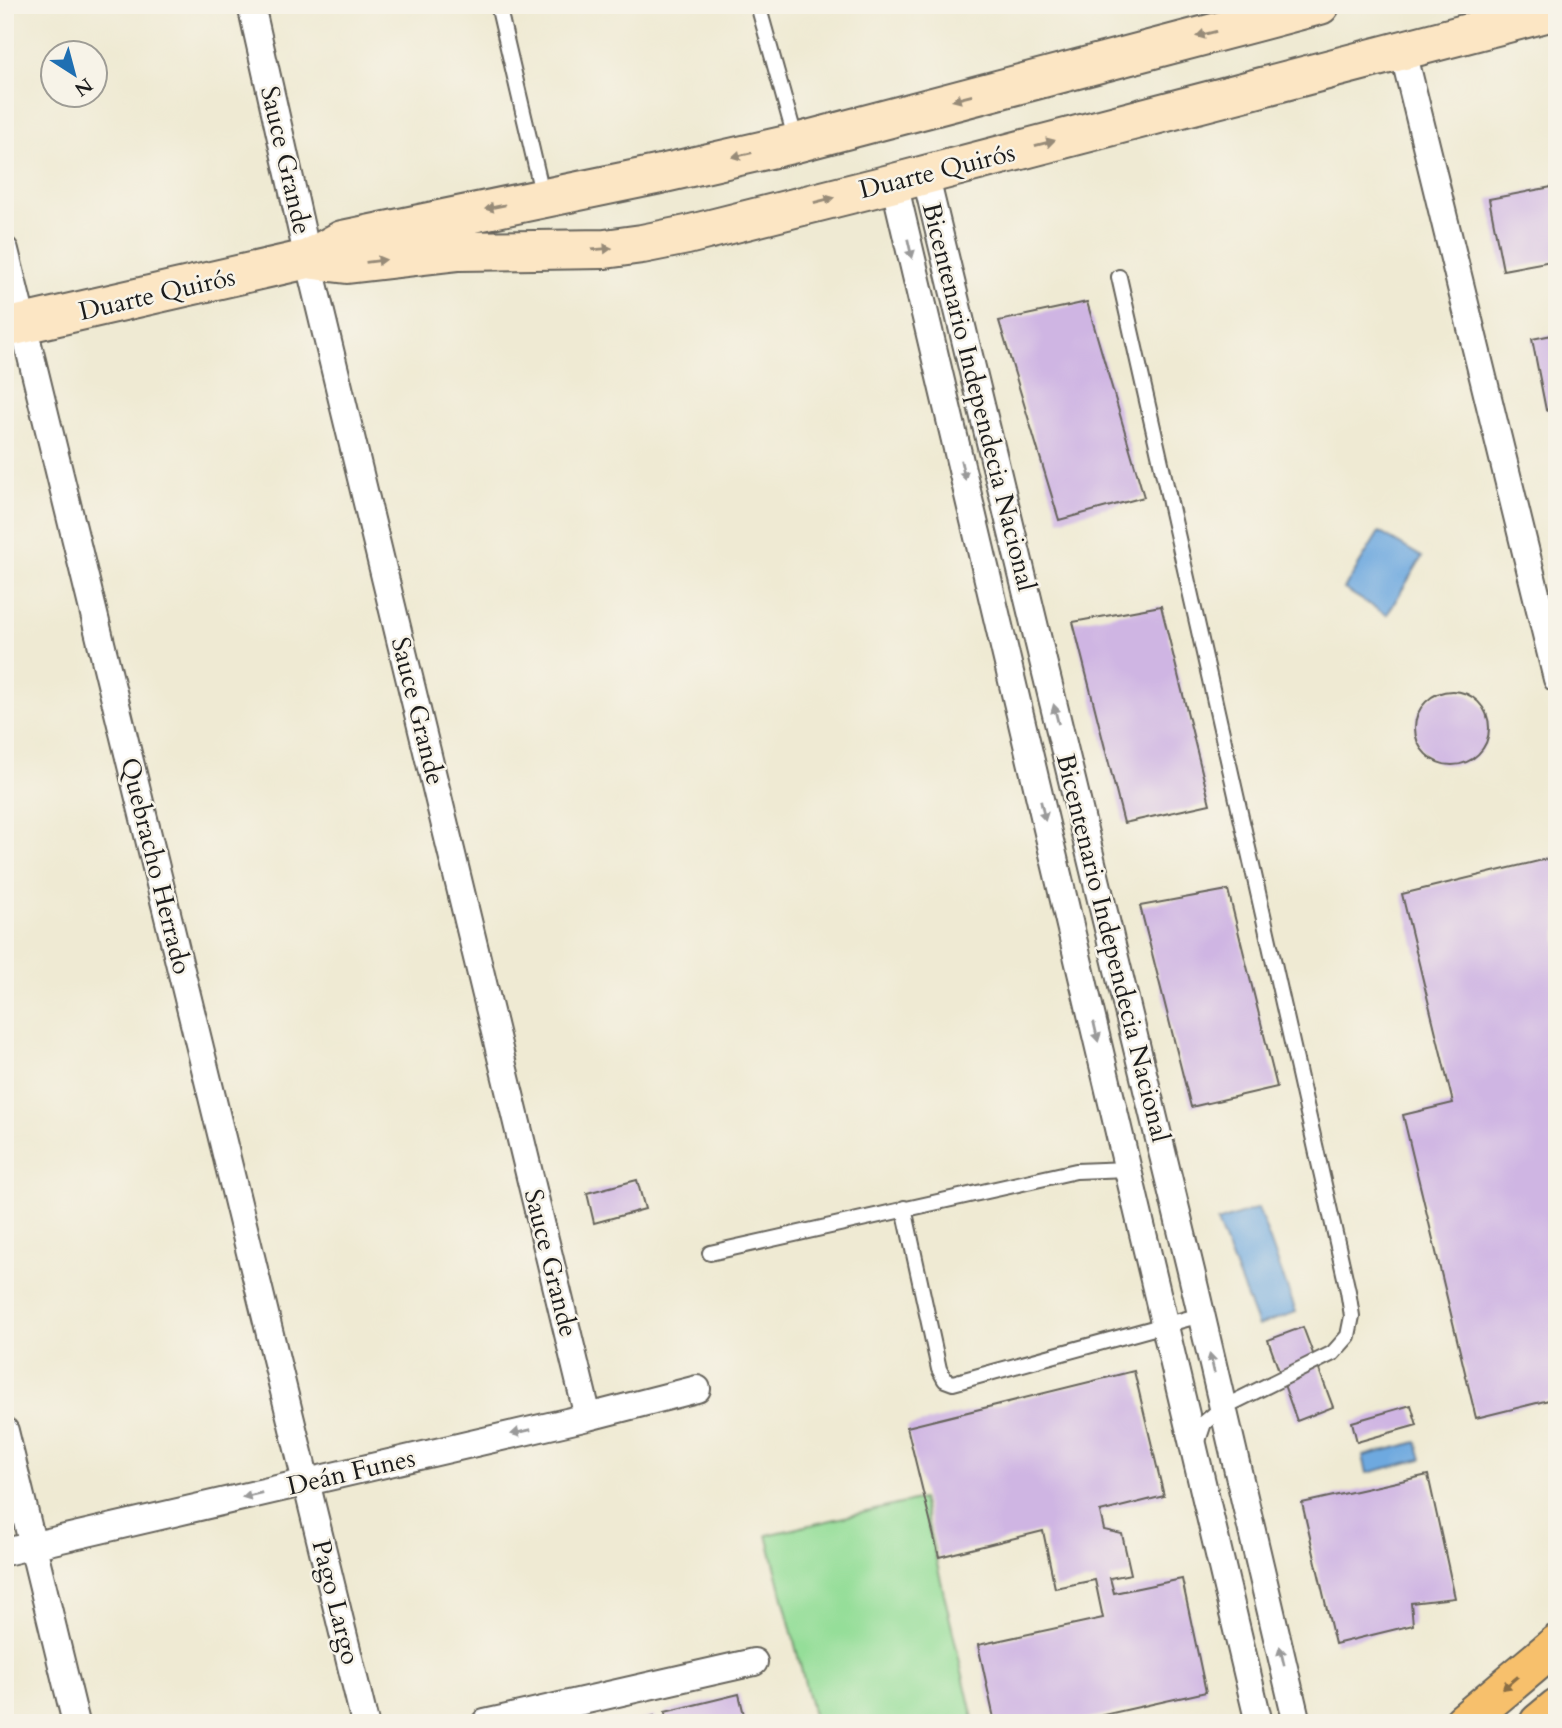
<svg xmlns="http://www.w3.org/2000/svg" width="1562" height="1728" viewBox="0 0 1562 1728" font-family="Cardo,serif">
<style>
.green{fill:#95de99;stroke:#587d5a;stroke-width:2}
.water{fill:#6ea9df;stroke:#45627e;stroke-width:2}
.building{fill:#cfb5e3}
.lines{fill:none;stroke-linecap:round;stroke-linejoin:round}
.service-casing{stroke:#66645c;stroke-width:18}
.minor-casing{stroke:#66645c;stroke-width:30}
.secondary-casing{stroke:#66645c;stroke-width:42}
.primary-casing{stroke:#66645c;stroke-width:42}
.service{stroke:#fff;stroke-width:14}
.minor{stroke:#fff;stroke-width:26}
.secondary{stroke:#fce6c4;stroke-width:38}
.primary{stroke:#f7c06c;stroke-width:38}
.oneway{fill:#978b78}
.oneway2{fill:#999}
.oneway3{fill:#8a6e44}
.labels{text-anchor:middle;dominant-baseline:central;stroke-width:5;stroke-linejoin:round;paint-order:stroke}
.street-label{font-size:26px;fill:#1c1c1c;stroke:#f7f3e8}
</style>
<rect width="100%" height="100%" fill="#f7f3e8"/>
<filter id="ink" filterUnits="userSpaceOnUse"><feTurbulence type="fractalNoise" baseFrequency=".0143" numOctaves="2"/><feDisplacementMap in="SourceGraphic" scale="14" xChannelSelector="R" yChannelSelector="G"/><feConvolveMatrix kernelMatrix="1 2 1 2 8 2 1 2 1" color-interpolation-filters="sRGB"/></filter>
<filter id="wash" filterUnits="userSpaceOnUse"><feTurbulence type="fractalNoise" baseFrequency=".00686" numOctaves="4" result="noise"/><feDisplacementMap in="SourceGraphic" scale="28" xChannelSelector="R" yChannelSelector="G"/><feGaussianBlur stdDeviation="1.57" result="paint"/><feColorMatrix in="noise" values="0 0 0 0 0 0 0 0 0 0 0 0 0 0 0 0 0 1.4 0 .05"/><feComposite in="paint" operator="in"/></filter>
<g filter="url(#wash)">
<rect width="100%" height="100%" fill="#efead3"/>
<path class="green" d="M922,1499L974,1723H815L767,1535Z"/>
<path class="water" d="M1379,532L1422,557L1387,615L1344,589Z
M1258,1208L1296,1312L1258,1326L1217,1222Z
M1417,1442L1422,1459L1367,1473L1363,1456Z"/>
<g id="blocks">
<path class="building" d="M1557,186V260L1503,270L1489,199Z
M1087,302L1144,497L1059,520L999,321Z
M1557,334V408L1546,410L1532,339Z
M1161,606L1210,804L1124,823L1073,622Z
M1415 728a37 37 0 1 1 74 0a37 37 0 1 1-74 0Z
M1555,857L1557,866V1398L1476,1418L1403,1115L1453,1103L1402,894Z
M1228,890L1277,1087L1191,1107L1140,906Z
M637,1180L645,1209L594,1223L587,1193Z
M1303,1327L1333,1407L1297,1421L1268,1340Z
M1134,1371L1164,1496L1100,1512L1104,1530L1122,1534L1131,1574L1110,1578L1114,1593L1182,1579L1206,1692L1068,1723H995L978,1645L1103,1618L1095,1580L1055,1588L1043,1531L939,1557L907,1427Z
M1411,1405L1417,1425L1357,1442L1352,1422Z
M1428,1475L1455,1598L1411,1603L1413,1625L1335,1644L1302,1503Z
M739,1694L746,1723H667L665,1712Z
M654,1716L656,1723H633V1722Z"/>
</g>
</g>
<g filter="url(#ink)">
<use href="#blocks" fill-opacity="0" stroke="#66645c" stroke-width="2"/>
<g class="lines">
<defs>
<path id="service" d="M498,5L543,197
M758,5L796,141
M1119,277L1348,1291L1352,1316L1348,1336L1333,1353L1222,1408L1204,1423L1197,1444
M904,1208L939,1369L945,1380L953,1383L1201,1315
M710,1253L1076,1171L1128,1169"/>
<path id="minor" d="M251,5L308,259L588,1417
M1403,51L1557,679
M925,174L1191,1271L1297,1723
M894,183L1259,1723
M5,250L365,1723
M5,1431L76,1723
M5,1552L588,1417L697,1389
M485,1723L754,1662"/>
<path id="secondary" d="M314,260L347,264L459,251L605,249L642,244L687,235L894,183L1557,10
M5,328L308,259L342,240L656,175L796,143L1320,5"/>
<path id="primary" d="M1463,1723L1557,1644
M1539,1723L1557,1708"/>
</defs>
<use href="#service" class="service-casing"/>
<use href="#minor" class="minor-casing"/>
<use href="#secondary" class="secondary-casing"/>
<use href="#primary" class="primary-casing"/>
<use href="#service" class="service"/>
<use href="#minor" class="minor"/>
<use href="#secondary" class="secondary"/>
<use href="#primary" class="primary"/>
</g>
<defs><path id="oneway-solid" d="M-6-.8H1V-3.2L6.5 0L1 3.2V.8H-6Z" transform="scale(1.75)"/></defs>
<g class="oneway">
<use href="#oneway-solid" transform="translate(1206 34) rotate(166)"/>
<use href="#oneway-solid" transform="translate(962 98) rotate(165)"/>
<use href="#oneway-solid" transform="translate(1045 143) rotate(-15)"/>
<use href="#oneway-solid" transform="translate(742 155) rotate(167)"/>
<use href="#oneway-solid" transform="translate(824 200) rotate(-14)"/>
<use href="#oneway-solid" transform="translate(495 207) rotate(169)"/>
<use href="#oneway-solid" transform="translate(602 249) rotate(-5)"/>
<use href="#oneway-solid" transform="translate(376 261) rotate(-7)"/>
</g>
<g class="oneway2">
<use href="#oneway-solid" transform="translate(910 249) rotate(77)"/>
<use href="#oneway-solid" transform="translate(963 470) rotate(77)"/>
<use href="#oneway-solid" transform="translate(1056 714) rotate(-104)"/>
<use href="#oneway-solid" transform="translate(1043 811) rotate(77)"/>
<use href="#oneway-solid" transform="translate(1096 1032) rotate(77)"/>
<use href="#oneway-solid" transform="translate(1212 1363) rotate(-103)"/>
<use href="#oneway-solid" transform="translate(521 1432) rotate(167)"/>
<use href="#oneway-solid" transform="translate(252 1495) rotate(167)"/>
<use href="#oneway-solid" transform="translate(1282 1656) rotate(-103)"/>
</g>
<use class="oneway3" href="#oneway-solid" transform="translate(1510 1683) rotate(140)"/>
</g>
<g class="labels">
<g class="street-label">
<text transform="translate(286 160) rotate(77)">Sauce Grande</text>
<text transform="translate(937 171) rotate(-14)">Duarte Quirós</text>
<text transform="translate(157 294) rotate(-13)">Duarte Quirós</text>
<text transform="translate(979 397) rotate(76)">Bicentenario Independecia Nacional</text>
<text transform="translate(418 711) rotate(76)">Sauce Grande</text>
<text transform="translate(156 866) rotate(76)">Quebracho Herrado</text>
<text transform="translate(1113 948) rotate(76)">Bicentenario Independecia Nacional</text>
<text transform="translate(551 1263) rotate(76)">Sauce Grande</text>
<text transform="translate(351 1472) rotate(-13)">Deán Funes</text>
<text transform="translate(336 1602) rotate(76)">Pago Largo</text>
</g>
</g>
<rect width="1562" height="1728" fill="none" stroke="#f7f3e8" stroke-width="28"/>
<g transform="translate(74 74) rotate(144)"><circle r="33" fill="#f7f3e8" stroke="#9f9d96" stroke-width="2"/>
<path d="M0-5L12 26L0 18L-12 26Z" fill="#1f6fb2"/>
<text y="-10" font-size="19" font-weight="bold" text-anchor="middle" fill="#1c1c1c">N</text>
</g>
</svg>
